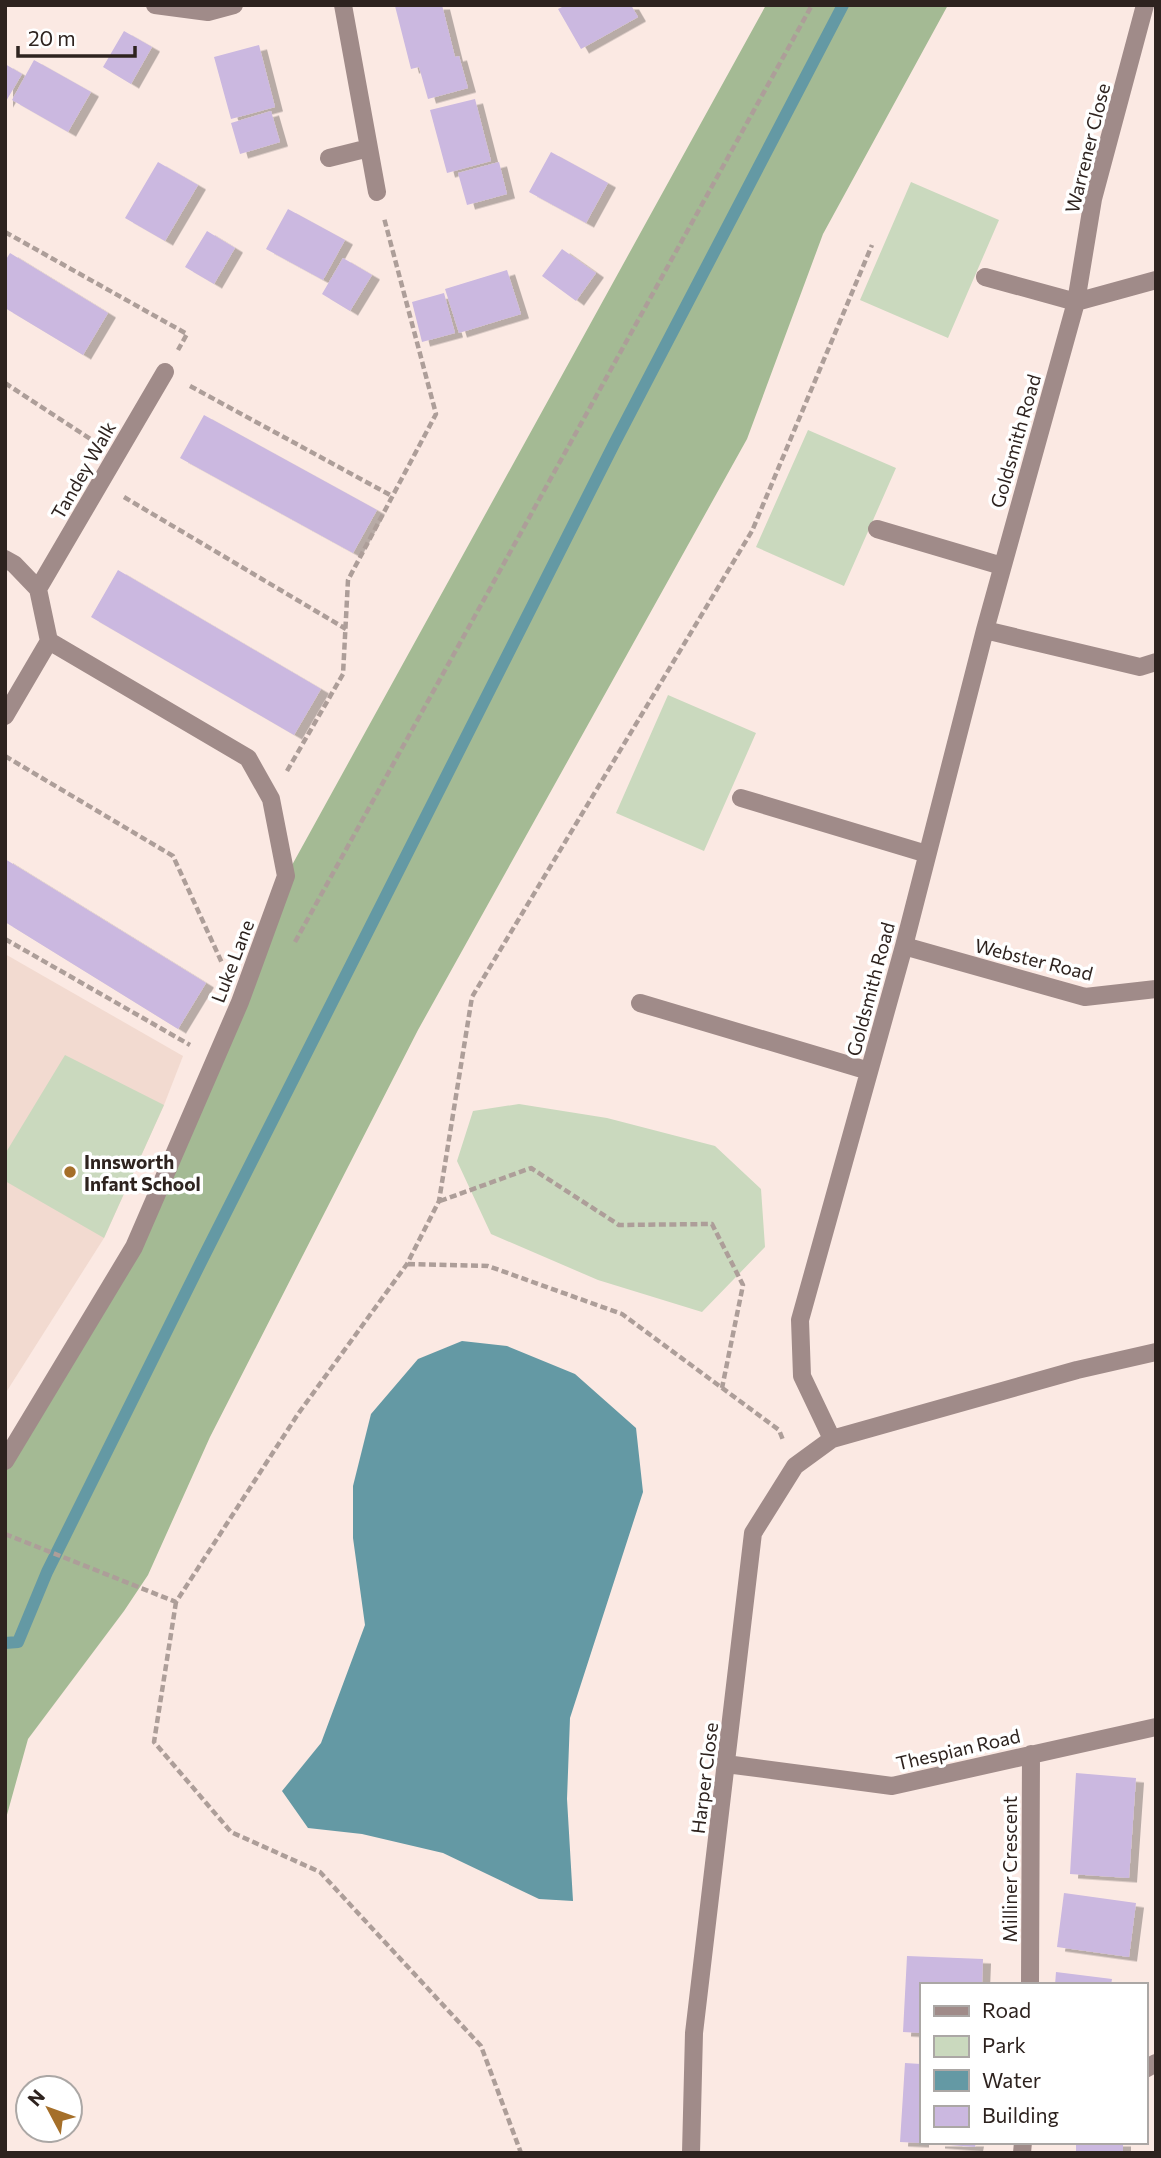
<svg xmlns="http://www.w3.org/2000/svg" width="1161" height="2158" viewBox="0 0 1161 2158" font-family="Commissioner,sans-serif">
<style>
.education{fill:#f2dad0}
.green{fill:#cad9be}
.forest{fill:#a4ba94}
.water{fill:#6499a4}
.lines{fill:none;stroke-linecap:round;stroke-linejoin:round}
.stream{stroke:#6499a4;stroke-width:12}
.building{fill:#cbb8e0;filter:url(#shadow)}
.path{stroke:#ad9e99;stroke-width:4.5;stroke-dasharray:7 3.5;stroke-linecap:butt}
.minor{stroke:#a08b89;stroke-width:18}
.poi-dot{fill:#a56f29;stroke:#fff;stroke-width:2.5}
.labels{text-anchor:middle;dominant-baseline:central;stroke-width:7;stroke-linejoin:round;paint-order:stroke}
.street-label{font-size:19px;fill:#2e231f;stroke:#fff}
.poi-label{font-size:19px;font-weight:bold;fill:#2e231f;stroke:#fff;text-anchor:start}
</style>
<defs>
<filter id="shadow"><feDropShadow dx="8" dy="4.5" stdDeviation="0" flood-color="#0004"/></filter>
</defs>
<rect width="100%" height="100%" fill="#fbe9e3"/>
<path class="education" d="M5,954L183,1056L164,1105L104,1238L5,1394Z"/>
<path class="green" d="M911,182L999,220L948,338L860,300Z
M808,430L896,468L844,586L756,547Z
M668,695L756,733L704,851L616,813Z
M65,1055L164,1105L104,1238L5,1181V1154Z
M519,1104L607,1118L715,1146L761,1189L765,1247L702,1312L598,1280L491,1234L457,1161L473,1111Z"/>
<path class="forest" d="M766,5H948L823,234L747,439L418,1030L210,1437L148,1575L124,1611L28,1739L5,1822V1462L134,1247L286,876Z"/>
<path class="water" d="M462,1341L507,1346L575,1374L636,1428L643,1492L570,1718L567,1799L573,1901L539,1899L443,1853L362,1834L308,1828L282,1791L321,1743L365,1625L353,1538V1486L371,1414L418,1359Z"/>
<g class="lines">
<path class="stream" d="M5,1643L18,1642L47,1572L202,1260L614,444L843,5"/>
</g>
<path class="building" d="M442,5L455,57L459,56L468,88L428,99L419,67L411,69L395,6Z
M566,5H631L638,17L581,49L558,9Z
M124,31L152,47L131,84L103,67Z
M259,45L275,107L231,119L214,57Z
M34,60L91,92L68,132L12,100Z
M5,64L22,74L5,103Z
M475,99L491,161L447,173L430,110Z
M271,111L280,142L240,154L231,123Z
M551,152L608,183L586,223L529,192Z
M158,162L198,185L165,241L125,218Z
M499,162L507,194L467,205L458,173Z
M288,209L345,240L323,280L266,249Z
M207,231L235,248L214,284L185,267Z
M562,249L596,273L576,301L542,276Z
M10,253L108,313L83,355L5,308V261Z
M343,258L372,275L350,311L322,294Z
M507,270L521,314L459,333L445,289Z
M444,293L455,333L422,342L412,302Z
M204,415L377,510L353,553L180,458Z
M118,570L321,689L294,735L91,617Z
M5,859L206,983L178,1029L5,922Z
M1076,1773L1136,1778L1129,1878L1070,1874Z
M1064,1893L1136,1903L1129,1957L1057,1947Z
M907,1956L983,1959L982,1985H921V2033L903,2032Z
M1056,1972L1112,1979L1111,1985H1055Z
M905,2063L921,2064V2143L900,2142Z
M937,2142H976L975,2147L937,2144Z
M1076,2142H1123V2153H1076Z"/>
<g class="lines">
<path class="path" d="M5,232L187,334L178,350
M5,383L92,440
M190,386L392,496
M124,497L346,629
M5,756L173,856L222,963
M287,771L343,674L348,580L436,414L384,218
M5,939L190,1045
M295,942L812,5
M440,1201L531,1168L619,1225L712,1224L743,1285L722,1388
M408,1264L488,1266L622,1314L779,1430L783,1440
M5,1534L176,1602L298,1414L407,1264L439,1201L472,997L752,531L872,245
M176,1602L154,1742L231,1832L320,1872L481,2046L521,2153"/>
<path class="minor" d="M155,5L208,12L234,5
M343,5L377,192
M329,158L369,148
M985,277L1076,302L1093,199L1145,5
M1156,280L1076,302L985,630L904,946L800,1320L802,1376L832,1439L1077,1370L1156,1352
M877,529L1002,566
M5,559L14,564L38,589L49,641L248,758L271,799L286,876L240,1002L134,1247L5,1461
M38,589L165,372
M985,630L1140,667L1156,662
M5,716L49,641
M741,798L927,854
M904,946L1085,997L1156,989
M640,1003L869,1071
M726,1764L892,1786L1156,1727
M1030,1985L1031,1754
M1145,2069L1156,2063
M691,2153L694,2033L753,1533L795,1466L832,1439
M1022,2153L1023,2142"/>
</g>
<circle class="poi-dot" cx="70" cy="1172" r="7"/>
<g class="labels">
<g class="street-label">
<text transform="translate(1087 148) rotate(-76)">Warrener Close</text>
<text transform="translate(1015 441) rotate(-74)">Goldsmith Road</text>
<text transform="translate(83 470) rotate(-60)">Tandey Walk</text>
<text transform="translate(1034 959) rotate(14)">Webster Road</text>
<text transform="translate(232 961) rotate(-69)">Luke Lane</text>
<text transform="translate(870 989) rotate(-75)">Goldsmith Road</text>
<text transform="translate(958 1749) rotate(-13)">Thespian Road</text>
<text transform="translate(704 1778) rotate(-83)">Harper Close</text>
<text transform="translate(1009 1869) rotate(-90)">Milliner Crescent</text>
</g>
<g class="poi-label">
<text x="84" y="1161">Innsworth<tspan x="84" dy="22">Infant School</tspan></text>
</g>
</g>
<rect width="1161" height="2158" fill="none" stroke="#2e231f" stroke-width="14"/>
<rect x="920" y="1983" width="228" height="161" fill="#ffffff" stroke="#aba7a5" stroke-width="2"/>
<rect x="934" y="2006" width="35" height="10" fill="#a08b89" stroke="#aba7a5" stroke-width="2"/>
<text x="982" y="2018" font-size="21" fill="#2e231f">Road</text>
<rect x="934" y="2036" width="35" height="21" fill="#cad9be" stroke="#aba7a5" stroke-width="2"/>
<text x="982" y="2053" font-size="21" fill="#2e231f">Park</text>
<rect x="934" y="2070" width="35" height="21" fill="#6499a4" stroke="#aba7a5" stroke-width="2"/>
<text x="982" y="2088" font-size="21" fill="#2e231f">Water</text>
<rect x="934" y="2106" width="35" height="21" fill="#cbb8e0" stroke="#aba7a5" stroke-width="2"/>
<text x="982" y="2123" font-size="21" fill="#2e231f">Building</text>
<g transform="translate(49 2109) rotate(311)"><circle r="33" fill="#ffffff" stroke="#aba7a5" stroke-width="2"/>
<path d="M0-5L12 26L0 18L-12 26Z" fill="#a56f29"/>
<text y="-10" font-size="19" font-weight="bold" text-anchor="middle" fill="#2e231f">N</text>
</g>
<path d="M18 46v10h117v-10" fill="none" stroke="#2e231f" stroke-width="3.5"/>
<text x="28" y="46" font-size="21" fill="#2e231f" stroke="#ffffff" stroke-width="5" paint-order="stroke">20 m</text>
</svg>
